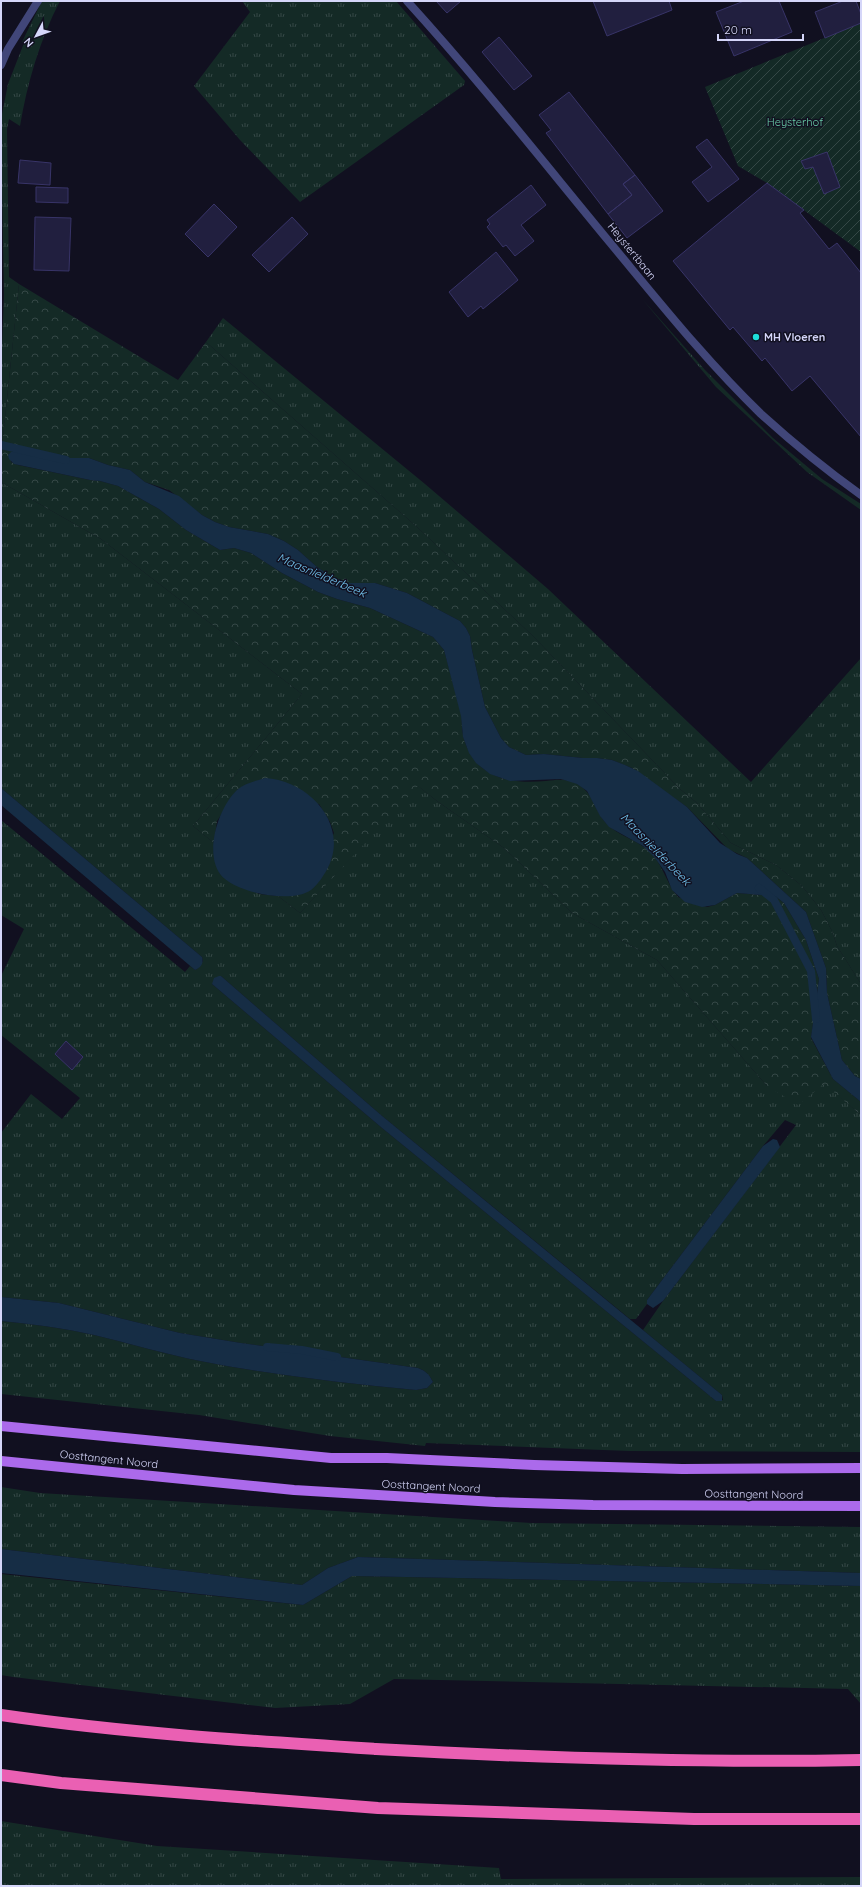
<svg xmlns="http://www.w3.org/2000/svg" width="862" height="1887" viewBox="0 0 862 1887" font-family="Quicksand,sans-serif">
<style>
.grass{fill:url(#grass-tufts);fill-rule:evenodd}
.forest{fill:url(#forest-crowns)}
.garden{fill:url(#garden-furrows)}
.water{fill:#162d45}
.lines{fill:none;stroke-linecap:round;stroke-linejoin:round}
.stream{stroke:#162d45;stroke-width:8}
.building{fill:#211f3f;stroke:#383468}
.minor{stroke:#414679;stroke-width:8}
.primary{stroke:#ab6aeb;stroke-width:10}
.motorway{stroke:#ea60b3;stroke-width:12}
.poi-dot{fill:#1dddd9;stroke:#111020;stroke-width:1.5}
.labels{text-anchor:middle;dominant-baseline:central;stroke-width:3;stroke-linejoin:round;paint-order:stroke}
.park-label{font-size:11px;fill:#6bd0aa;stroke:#111020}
.street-label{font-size:11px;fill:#d5d6f9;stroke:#111020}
.poi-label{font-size:11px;font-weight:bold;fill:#d5d6f9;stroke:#111020;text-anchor:start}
.water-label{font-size:12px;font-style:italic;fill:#71c2ec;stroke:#111020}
</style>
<defs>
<pattern id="grass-tufts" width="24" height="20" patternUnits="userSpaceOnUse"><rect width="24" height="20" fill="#142a26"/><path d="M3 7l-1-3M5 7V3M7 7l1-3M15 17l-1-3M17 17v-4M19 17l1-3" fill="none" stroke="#354846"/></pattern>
<pattern id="forest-crowns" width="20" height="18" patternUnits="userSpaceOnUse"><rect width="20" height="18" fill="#142a26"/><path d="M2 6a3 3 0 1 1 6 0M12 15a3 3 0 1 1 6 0" fill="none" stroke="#354846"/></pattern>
<pattern id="garden-furrows" width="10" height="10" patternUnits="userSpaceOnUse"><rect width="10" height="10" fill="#142a26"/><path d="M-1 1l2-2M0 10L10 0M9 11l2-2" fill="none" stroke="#354846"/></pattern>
</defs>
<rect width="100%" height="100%" fill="#111020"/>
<path class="grass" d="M42,1H60C40,39 27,84 20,126L9,119L7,129L9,277L19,284L2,447H1V370L4,295L1,136L2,114L8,84L24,43L22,42Z
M242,1H396L465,81L464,85L300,202L240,140L194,86L250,12Z
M643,300L705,370L773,438L822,479L861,504V510L807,472L716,387Z
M223,318L425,484L548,589L751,782L861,658V984L837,946L832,931L821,910L802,886L776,865L731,843L697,803L680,789L533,636L417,527L206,342Z
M1,482L101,539L302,694L193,826L214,843L216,863L220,874L259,894L278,896L300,913L417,785L437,801L504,848L572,913L657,960L767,1086L824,1083L861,1115V1452L629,1451L426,1443L425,1446L330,1436L199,1415L1,1394V1321C32,1324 63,1328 94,1335C129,1343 164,1354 200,1361C271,1375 343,1383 416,1390L427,1388L433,1382C429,1374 426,1371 418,1368L241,1343L180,1333L59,1303L1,1297V1133L31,1094L62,1119L80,1098L1,1035V976L24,929L1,915V820L185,972L190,966L195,970L197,969L203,961L202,957L1,788ZM221,976L381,1115L630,1319H636L647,1304V1300L763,1146L785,1120L796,1125L663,1301L643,1330L722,1395L723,1400L716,1401L382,1128L212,984ZM66,1042L72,1070L55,1054Z
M1,1487L40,1493L531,1523L861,1527V1573L358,1557L328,1568L302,1585L1,1549Z
M1,1574L303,1605L352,1576L861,1586V1704L848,1689L394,1679L350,1704L275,1708L13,1677L1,1675Z
M1,1821L157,1846L499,1868L501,1879L861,1877V1886H1Z"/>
<path class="forest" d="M19,284L178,380L206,342L417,527L533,636L680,789L697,803L731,843L776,865L802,886L821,910L832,931L837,946L861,984V1079L855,1076L842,1060L827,993L826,968L806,912L747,858L728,849L687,807L632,768L612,760L597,758H583L544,754L526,755L509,747L501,738L485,707L472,650L470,636L466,628L460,621L407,593L375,583H349L332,577L317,567L298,550L284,541L268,534L229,527L215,522L202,515L169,490L145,482L130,470L108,465L89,458H50L24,452H12L11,462L18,465L90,480L100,481L118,486L159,509L186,530L220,550L234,548L251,553L282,573L318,592L337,599L370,608L433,637L444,650L462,716C461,732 464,746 474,759C491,782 520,783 546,781C560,779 571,778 583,788C594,797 596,813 606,823C618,836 636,839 649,851C663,864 666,883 678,897L707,907L715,905L737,893L775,896L784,903L806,940L819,979L811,1038L833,1079L861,1102V1115L824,1084L798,1105L767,1086L657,960L572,913L504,848L437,801L418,786L300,913L278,896L300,894L334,833L330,822L319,804L238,789L217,821L214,843L193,826L302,694L101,539L1,482V447H2Z"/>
<path class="garden" d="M861,23V252L767,183L738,166L705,87Z"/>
<path class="water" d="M20,451L50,458H89L108,465L130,470L145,482L179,496L202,515L215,522L229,527L268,534L284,541L298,550L317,567L332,577L349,583H375L407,593L460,621L466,628L470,636L472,650L485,707L501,738L509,747L526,755L544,754L583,758H597L612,760L625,765L638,771L687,807L720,843L737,854L747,858L806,912L826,968L827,993L842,1060L855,1076L861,1079V1102L833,1079L811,1037L819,979L806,940L784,903L775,896L737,893L715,905L702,907L685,902L672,890L665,872L655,858L643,846L609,827L600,816L587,791L577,784L561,779L510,781L490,774L476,763L469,753L463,737L461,716L444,650L433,637L370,608L337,599L318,592L282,573L251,553L234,548L220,550L186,530L159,509L118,486L100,481L90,480L14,464L9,459L8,455L11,452Z
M265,778C314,781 354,832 323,876C320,881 315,887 311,890C292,904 234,893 220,874C204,851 219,807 237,790C245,783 256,781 265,778Z
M1,788L202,957C204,963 201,968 195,970L1,805Z
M219,976H221L381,1115L688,1367L722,1395V1401H716L382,1128L212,984L214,978Z
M773,1139L777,1140L780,1147L663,1301L653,1308L647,1304V1300L763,1146Z
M1,1297L59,1303L180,1333L241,1343L418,1368C426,1371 429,1374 433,1382L427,1388L416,1390C343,1383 271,1375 200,1361C164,1354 129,1343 94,1335C63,1328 32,1324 1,1321Z
M1,1549L302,1585L328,1568L358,1557L861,1573V1586L352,1576L303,1605L1,1573Z"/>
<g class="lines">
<path class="stream" d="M1,445L66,460
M759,888L774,900L811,971L816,1019
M267,1347L302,1350L337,1357"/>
</g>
<path class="building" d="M436,1H461L447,13Z
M593,1H669L672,10L607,36Z
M744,1H779L792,32L734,56L716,12Z
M843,1H856L861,14V23L825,38L815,12Z
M499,37L532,76L514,90L482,52Z
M569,92L635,175L623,184L632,195L608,214L546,133L551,130L539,115Z
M707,139L739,179L708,202L692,182L712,167L696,147Z
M827,152L840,187L824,194L813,167L805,169L801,161Z
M20,160L51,163L50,185L18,183Z
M635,175L663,211L627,238L608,214L632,195L623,184Z
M767,183L804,210L800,213L829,249L837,243L861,273V437L810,376L792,391L765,358L762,361L733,327L730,330L673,261Z
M531,185L546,205L521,225L534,241L515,256L506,245L503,247L487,227L490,224L487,220Z
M36,187L68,188V203L36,202Z
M214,204L237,227L208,257L185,234Z
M35,217L71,218L69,271L34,270Z
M292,217L308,234L269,272L252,255Z
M496,252L518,280L483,309L481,306L468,317L449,292Z
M66,1041L83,1057L72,1070L55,1054Z"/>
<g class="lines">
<path class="minor" d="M407,1C477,78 541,159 607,239C657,299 705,360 761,414C793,443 826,470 861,495
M1,65L8,49L38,1"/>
<path class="primary" d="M1,1426L331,1458H387L534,1465L682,1469L861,1468
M1,1461L294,1490L495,1502L593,1505L861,1506"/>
<path class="motorway" d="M1,1715C125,1733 251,1741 376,1749C538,1758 699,1763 861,1760
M1,1775L61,1783L378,1808L694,1819H861"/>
</g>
<circle class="poi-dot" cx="756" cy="337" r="4"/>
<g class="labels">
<g class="park-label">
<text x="795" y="122">Heysterhof</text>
</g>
<g class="street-label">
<text transform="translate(632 251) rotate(51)">Heystertbaan</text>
<text transform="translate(109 1459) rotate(6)">Oosttangent Noord</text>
<text transform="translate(431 1486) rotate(3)">Oosttangent Noord</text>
<text transform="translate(754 1494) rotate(1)">Oosttangent Noord</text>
</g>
<g class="poi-label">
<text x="764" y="337">MH Vloeren</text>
</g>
<g class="water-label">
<text transform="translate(322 575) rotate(23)">Maasnielderbeek</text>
<text transform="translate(656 849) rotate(46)">Maasnielderbeek</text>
</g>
</g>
<rect width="862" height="1887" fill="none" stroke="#d5d6f9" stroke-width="4"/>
<g transform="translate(36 36) rotate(229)" stroke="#111020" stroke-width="3" paint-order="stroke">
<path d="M0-3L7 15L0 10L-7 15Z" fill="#d5d6f9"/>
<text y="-6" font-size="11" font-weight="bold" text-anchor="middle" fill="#d5d6f9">N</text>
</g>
<path d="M718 34v6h85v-6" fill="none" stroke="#d5d6f9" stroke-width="2"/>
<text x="724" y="34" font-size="12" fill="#d5d6f9" stroke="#111020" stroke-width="3" paint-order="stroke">20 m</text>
</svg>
